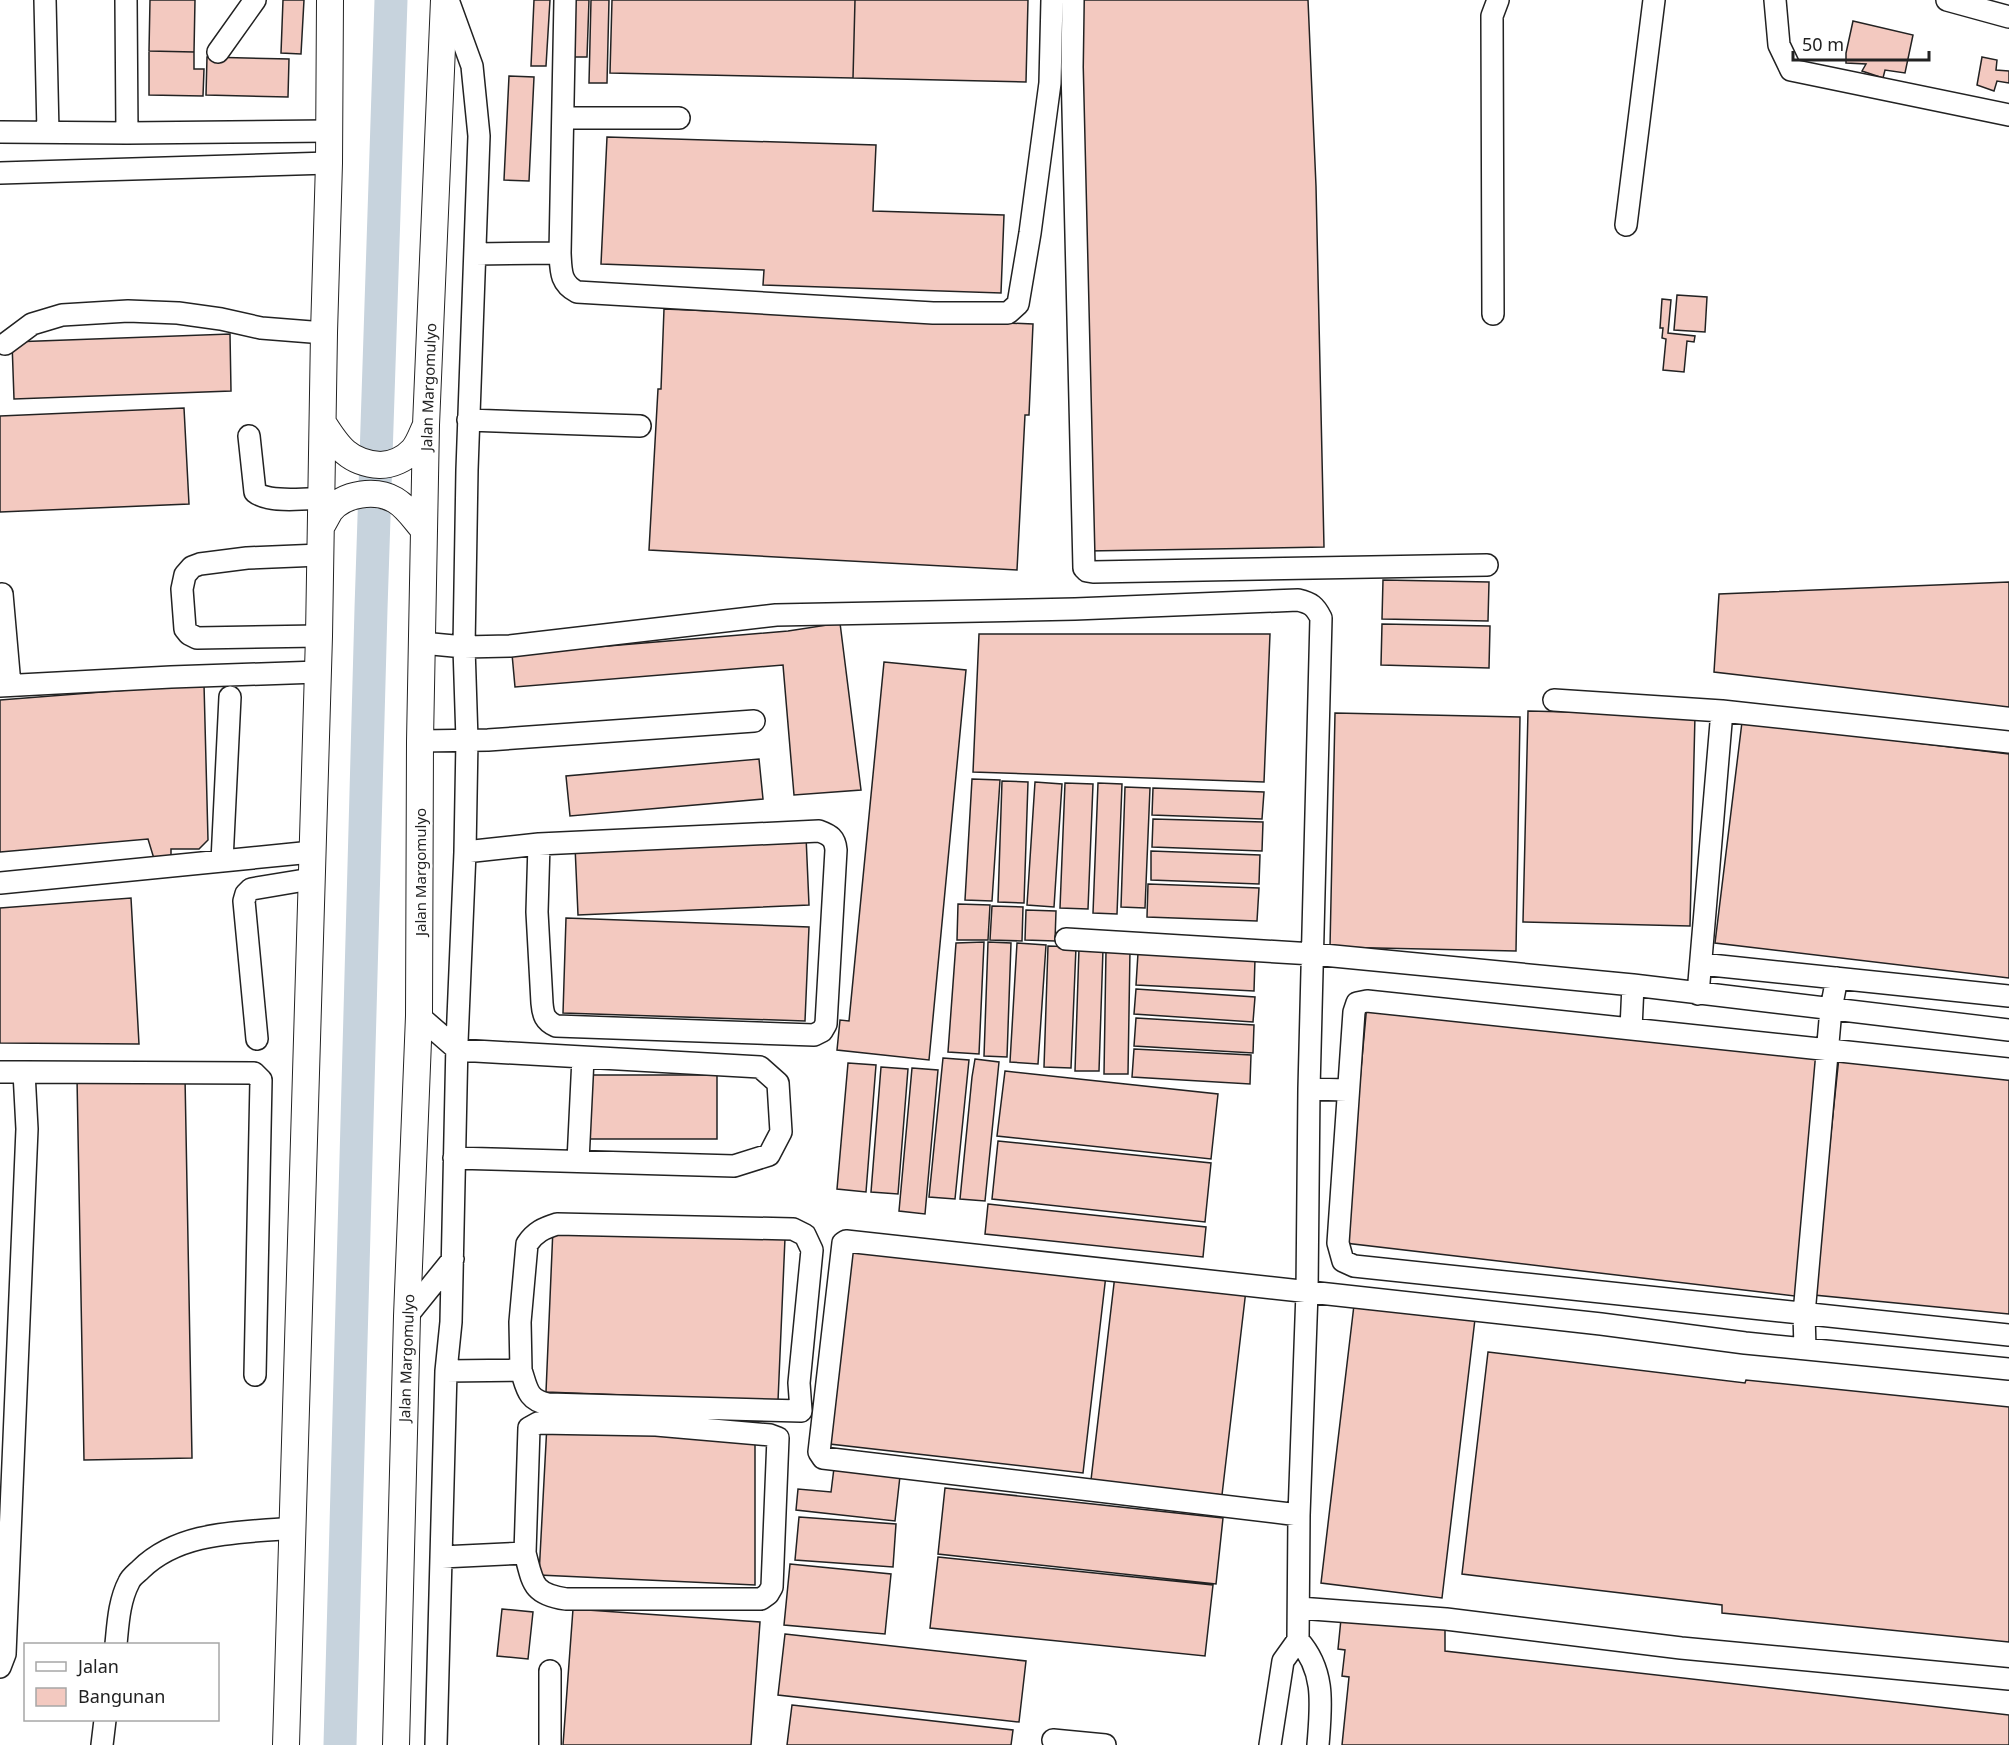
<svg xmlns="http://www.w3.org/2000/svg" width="2009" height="1745" viewBox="0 0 2009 1745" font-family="'Noto Sans',sans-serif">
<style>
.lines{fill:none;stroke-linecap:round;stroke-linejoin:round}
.river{stroke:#c7d3dd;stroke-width:33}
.building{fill:#f3c9c0;stroke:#222;stroke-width:1.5}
.minor-casing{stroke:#222;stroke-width:24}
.major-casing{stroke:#222;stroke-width:28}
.minor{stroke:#fff;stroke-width:21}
.major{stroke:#fff;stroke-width:26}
.labels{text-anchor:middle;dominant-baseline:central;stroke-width:4.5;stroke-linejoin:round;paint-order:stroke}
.street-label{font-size:15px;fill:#222;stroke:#fff}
</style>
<rect width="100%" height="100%" fill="#fff"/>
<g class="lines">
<path class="river" d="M340,1745L371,609L391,0"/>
</g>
<path class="building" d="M150,0H195L194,52L149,51Z
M283,0H304L301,54L281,53Z
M534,0H550L546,66H531Z
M574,0H589L587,57H572Z
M591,0H609L607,83H589Z
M612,0H855L853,78L610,73Z
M855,0H1028L1026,82L853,78Z
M1076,0H1308L1316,186L1324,547L1087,551Z
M1853,21L1913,35L1905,73L1885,70L1883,78L1862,71L1866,64L1846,63V53Z
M149,51L194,52V69H204L203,96L149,95Z
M207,57L289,59L288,97L206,95Z
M1982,57L1997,60L1996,70L2009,71V83L1997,81L1994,91L1977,85Z
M509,76L534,77L529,181L504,180Z
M607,137L876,145L873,211L1004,215L1001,293L763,285L764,270L601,264Z
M1677,295L1707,297L1705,332L1674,330Z
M1662,299L1671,300L1668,333L1695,336L1694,342L1687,341L1684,372L1663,370L1666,339L1662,338L1663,328H1660Z
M664,309L1033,324L1029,415H1025L1017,570L649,550L658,389H661Z
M230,334L231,391L14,399L12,342Z
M184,408L189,504L0,512V416Z
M1383,580L1489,582L1488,621L1382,619Z
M2009,582V707L1714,672L1719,594Z
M840,623L861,790L794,795L783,665L515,687L512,654L788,631Z
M1382,624L1490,626L1489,668L1381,665Z
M979,634H1270L1264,782L973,772Z
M884,662L966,670L929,1060L837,1050L840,1020L849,1021Z
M204,684L208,840L199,849H171V862H155L148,839L0,852V700Z
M1528,711L1695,715L1690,926L1523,922Z
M1335,713L1520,717L1516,951L1330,947Z
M1742,722L2009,754V978L1715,943Z
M759,759L763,799L570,816L566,776Z
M972,779L1000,780L992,901L965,900Z
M1002,781L1028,782L1024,903L998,902Z
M1035,782L1062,784L1054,907L1027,905Z
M1065,783L1093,784L1088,909L1060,908Z
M1098,783L1122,784L1117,914L1093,913Z
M1125,787L1150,788L1145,908L1121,907Z
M1153,788L1264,792L1262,819L1152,815Z
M1153,819L1263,822L1262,851L1152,847Z
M806,836L809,905L578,915L575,846Z
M1151,851L1260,855L1259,884L1151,880Z
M1148,884L1259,888L1257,921L1147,917Z
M131,898L139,1044L0,1043V908Z
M958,904L990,905L988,940H957Z
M992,906L1023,907L1022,941L990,940Z
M1026,910L1056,911L1055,941L1025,940Z
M566,918L809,927L805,1021L563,1013Z
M984,942L979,1054L948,1052L956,943Z
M988,942L1011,943L1007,1057L984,1056Z
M1017,943L1046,945L1038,1064L1010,1062Z
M1048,946L1076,947L1071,1068L1044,1067Z
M1079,948L1103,949L1099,1071H1075Z
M1106,950H1130L1128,1074H1104Z
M1138,953L1255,959L1254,991L1136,985Z
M1136,989L1255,997L1253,1022L1134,1014Z
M1367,1004L1823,1054L1803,1297L1345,1243Z
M1136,1018L1254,1025L1253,1053L1134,1046Z
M1134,1049L1251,1055L1250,1084L1132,1077Z
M1839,1057L2009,1074V1314L1814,1295Z
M943,1058L969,1060L955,1199L929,1197Z
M975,1059L999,1062L985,1201L960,1199L972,1077Z
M848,1063L876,1065L866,1192L837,1189Z
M881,1067L908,1069L898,1194L871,1192Z
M912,1068L938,1070L925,1214L899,1211Z
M1005,1071L1218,1094L1211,1159L997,1136Z
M587,1075H717V1139H587Z
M185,1077L192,1458L84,1460L77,1078Z
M998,1141L1211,1163L1205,1222L992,1199Z
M988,1204L1206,1227L1203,1257L985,1234Z
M553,1228L785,1238L778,1401L546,1392Z
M844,1244L1106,1275L1083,1473L821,1443Z
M1115,1275L1246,1290L1222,1495L1091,1480Z
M1354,1305L1475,1319L1442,1598L1321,1583Z
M1488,1352L1745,1383L1746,1380L2009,1407V1642L1722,1613V1605L1462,1574Z
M547,1424L755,1436V1585L539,1575Z
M834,1468L900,1476L895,1521L796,1510L798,1489L831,1492Z
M945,1488L1223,1518L1216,1584L938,1554Z
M799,1517L896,1524L893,1567L795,1560Z
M938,1557L1213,1585L1205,1656L930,1628Z
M790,1564L891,1574L885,1634L784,1625Z
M502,1609L533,1612L528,1659L497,1656Z
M573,1609L760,1622L751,1745H563Z
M1341,1619L1445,1621V1651L2009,1715V1745H1342L1349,1677L1342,1676L1345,1650L1338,1649Z
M785,1634L1026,1661L1019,1722L778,1695Z
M792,1705L1013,1730L1011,1745H787Z"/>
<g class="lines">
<defs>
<path id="minor" d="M45,0L48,132
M126,0L127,133L329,131
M565,0L560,253C561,271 560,283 577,292L933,313H1008L1018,304L1030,233L1050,83L1052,0
M1073,0L1072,67L1084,568L1087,571L1093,572L1487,565
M1775,0L1779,45L1791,70L2009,115
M1947,0L2009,17
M218,52L255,0
M563,118H679
M0,132L127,133
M0,173L329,163
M1626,225L1654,0
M475,254L560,253
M1493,314L1492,16L1498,0
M5,344L32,324L62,315L128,311L178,313L221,319L261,328L324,333
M468,420L640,426
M249,436L255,492C268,503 305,499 321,498
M2,594L10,685
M319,636L197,638L189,634L185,629L182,589L185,575L192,567L200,564L247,558L320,555
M422,643L464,647L510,646L776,615L1075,609L1298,600C1311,603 1315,606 1321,618L1309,1089L1307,1292L1299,1515L1298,1640C1326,1671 1321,1706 1318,1745
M0,686L171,677L318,672
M230,697L222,861L312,852
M1554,700L1722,711
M420,741L488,740L754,721
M465,852L539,844L819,831C830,835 835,838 836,850L826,1024L822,1031L814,1035L556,1026C545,1021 543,1015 542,1003L537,912L539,844
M0,883L222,861
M1066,939L1313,954L1633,985L2009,1030
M1701,964L2009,996
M1698,994L1722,711L2009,742
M419,1016L458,1050L760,1067L778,1083L781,1132L769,1155L734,1166L454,1158
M1631,1029L1633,985
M257,1039L244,901L246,894L251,889L311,879
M2009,1069L1367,1001L1357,1003L1354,1012L1338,1243L1343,1261L1354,1266L2009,1335
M0,1072H24L27,1129L5,1654L0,1667
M24,1072L254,1073L261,1080L255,1375
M1309,1089L1347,1090
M578,1161L583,1058
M407,1316L453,1259
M1805,1348L1804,1314L1831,1009L1837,978
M446,1371L521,1370L520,1322L527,1244C535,1232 544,1228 557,1224L793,1229L805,1235L812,1250L799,1383L801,1411L548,1404C527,1400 527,1388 521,1370
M1299,1515L823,1458L819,1452L843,1243L846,1241L1601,1324L1745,1343L2009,1369
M442,1557L525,1553L529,1428L538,1423L656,1425L770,1435L778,1438L772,1587L768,1594L761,1599H566C532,1594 533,1583 525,1553
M1299,1608L1446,1619L1681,1648L2009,1679
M116,1644C118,1624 119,1601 129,1582C131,1577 137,1573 141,1569C181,1530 242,1533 293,1528
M1053,1740L1105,1745
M102,1745L105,1720
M436,1745L446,1371L451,1322L457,1042L465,852L467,740L464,647L467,470L479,136L472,66L448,0
M550,1745V1671
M1270,1745L1283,1661L1298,1640"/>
<path id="major" d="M323,423C338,447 349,463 380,465C392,465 405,459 413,450C419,443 422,433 426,425
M321,527C324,522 327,516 330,511C344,493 376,489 395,500C407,507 415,520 424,530
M286,1745L319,636L324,333L329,163L330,0
M396,1745L407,1316L419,1016L420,741L426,425L444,0"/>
</defs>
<use href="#minor" class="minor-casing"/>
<use href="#major" class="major-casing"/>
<use href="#minor" class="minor"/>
<use href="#major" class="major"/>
</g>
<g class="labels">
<g class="street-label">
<text transform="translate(428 387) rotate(-88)">Jalan Margomulyo</text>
<text transform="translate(420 872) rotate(-90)">Jalan Margomulyo</text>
<text transform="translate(406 1358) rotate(-88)">Jalan Margomulyo</text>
</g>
</g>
<rect x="24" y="1643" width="195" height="78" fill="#ffffff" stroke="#a7a7a7" stroke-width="1.5"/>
<rect x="36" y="1662" width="30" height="9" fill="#ffffff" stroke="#a7a7a7" stroke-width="1.5"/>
<text x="78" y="1673" font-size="18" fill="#222222">Jalan</text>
<rect x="36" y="1688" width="30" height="18" fill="#f3c9c0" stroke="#a7a7a7" stroke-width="1.5"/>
<text x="78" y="1703" font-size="18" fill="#222222">Bangunan</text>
<path d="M1793 51v9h136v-9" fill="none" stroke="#222222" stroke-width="3"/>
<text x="1802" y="51" font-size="18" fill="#222222" stroke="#ffffff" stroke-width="4.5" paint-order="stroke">50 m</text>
</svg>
